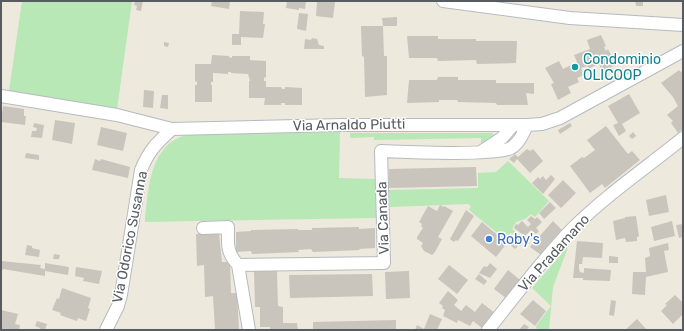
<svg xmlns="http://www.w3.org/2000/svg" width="684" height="331" viewBox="0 0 684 331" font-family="Rubik,sans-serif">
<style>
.green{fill:#b7e8b6}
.building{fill:#c9c5bd}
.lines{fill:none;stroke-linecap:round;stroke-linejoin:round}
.minor-casing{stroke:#b6babf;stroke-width:14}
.minor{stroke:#fff;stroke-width:12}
.culture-dot{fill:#0f9aa8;stroke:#fff;stroke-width:1.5}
.shop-dot{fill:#3f7fe0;stroke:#fff;stroke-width:1.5}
.labels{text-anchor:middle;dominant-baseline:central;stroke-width:3;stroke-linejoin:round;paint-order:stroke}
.culture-label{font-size:14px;fill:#0d838f;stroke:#fff;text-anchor:start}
.street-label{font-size:14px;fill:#575c61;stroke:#fff}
.shop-label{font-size:14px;fill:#366cbe;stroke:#fff;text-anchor:start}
</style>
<rect width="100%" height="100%" fill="#ede9dd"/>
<path class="green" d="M22,1H132L117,109L9,91Z
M340,132L339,178L375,179L376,218L145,222C148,191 149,144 187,135Z
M350,133H492L496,136L481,146V138L374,140V137L350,138Z
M508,161L549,201L535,217L531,214L525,219L516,222L512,229L524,238L522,241L511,233L506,240L469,210L471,206L468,204L390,207L389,190L478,188V173L496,172Z
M569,245L553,287L549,330H537L536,326L551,306L532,288Z"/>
<path class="building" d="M135,1H143L141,11L136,10L137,6L134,5Z
M212,1H230L229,9L211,6Z
M287,1H306L305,9L299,8V10L286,8Z
M317,1L335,2L333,18L316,16Z
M635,1H643V6H636Z
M240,11L264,12L263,24H265L263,38L241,37V45H232V34H239Z
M299,13L308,14L306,31L297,29Z
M397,17V26H383L384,56H387V95L365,97L364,57L362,56L361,26H383L382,18Z
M601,35L606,46L604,47L606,51L608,49L616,65L602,71L599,64L588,69L587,66L581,68L584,75L577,78L579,82L568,87L571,93L558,100L551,84L554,83L545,68L559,61L563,69L577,62L574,55L590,49L587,40Z
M407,36H438V39H476V41H517L516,63L477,64L476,60L438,61L437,58H409Z
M312,38L317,39L319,45L324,46V49H304L305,39L311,40Z
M164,42L169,43L168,47L164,46Z
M212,55L229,56V57L232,58V56H250V60L266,61V77L264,78V81H266V87H281L282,89H285V87L302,88V105H285V103H281V105H264L265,98H249V81H250L248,74L231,73V72H228V74L213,73V82H211V85H212V102H195V85H197V82L195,81V64H211Z
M679,70L681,72L683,71V129L678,133L671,123L673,121L667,115L678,106L673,97L661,83Z
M438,77H458V80H496V83H534V94L526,93L528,105H497L496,103L458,102L457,100H439V102L407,103L409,80H437Z
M144,90L154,91L153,108L143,107Z
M629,94L640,113L622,124L626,131L619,136L613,125L618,123L608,106Z
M162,95H168V109L160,108Z
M3,106L24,109V116H26L25,125L1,122Z
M55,120L75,123L72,144L52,140Z
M34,123L44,125L42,138L31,137L32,131H36L37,128L33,127Z
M570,123L572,126L560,134L558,130Z
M606,126L628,154L632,151L640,160L605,188L602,184L590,193L570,166L582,157L584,158L595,150L587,140Z
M101,127L127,133L123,151L97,145Z
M633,132L636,136L632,139L629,136Z
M527,149L530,151L533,149L543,161L530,173L517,159L514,163L509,159L515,154L518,157Z
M26,153L39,155V160L25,158Z
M95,159L100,161L101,159L130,167L128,178L92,170Z
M476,167L477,186L389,188V169Z
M551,175L555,179L543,194L532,183L538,177L540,179L543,176L546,180Z
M563,180L576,193L561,208L548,195Z
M666,195L669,212L649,216L646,200Z
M550,202L556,208L544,219L539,213Z
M440,205L444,207V206L453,211L438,237L442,239L435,252L432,255L424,251L421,246L423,243L417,239V237L423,228L421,226L422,224L419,222L428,206L437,211Z
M466,210L474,216L458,241L456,240L454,242L450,239Z
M531,216L535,219L537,217L542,222L536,228L539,231L536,234L531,230L525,236L514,228L516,224L518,225L522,221L528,227L531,224L527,220Z
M636,216L639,236L637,237V241L626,242L625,238L616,240L613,221L625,218V217Z
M553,221L562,230L541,255L530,247Z
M672,221L675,236L654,241L651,227Z
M482,222L507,243L496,257L471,236Z
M683,224V237L679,238L676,225Z
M359,227V229L375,228V248L359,249L360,250L313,252L311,249L298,250L299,252L252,254L251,251L236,252V232L251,231V230L298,229V230H312V228Z
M219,233L222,262H230L231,293H237L239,330H215L213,296L205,297L204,265L197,266L196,234Z
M510,236L513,238L514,236L522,242L515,249L508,243L510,241L508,239Z
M577,241L603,243L602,258L583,257L582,264H579V269L580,272L584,273V268L611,270L610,281L583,280V278H573Z
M668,243L669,250L664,251L668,272L646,277L645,295L632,294L633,272H646L645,258L650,256L649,248Z
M27,245L32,246V248L40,250L39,257L25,255Z
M54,254L60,255L59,259H53Z
M609,256L618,257V263H609Z
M1,261L41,265L40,268L45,269V263L69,267L68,275L45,271V276L3,269L1,273Z
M490,263L497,269L490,278L479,273L484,266L487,267Z
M449,265L468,280L457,294L438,279Z
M76,267L102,271L99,284L83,281L84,278L75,276Z
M508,270L520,280L506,298L494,289Z
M254,271H277L278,306L283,307V323H297L298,330H270V327H260V307H255Z
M409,271L410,298L386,299L385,272Z
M372,274L373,296L290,298L289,275Z
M479,274L487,281L484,285L475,279Z
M62,288L91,298L88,308L90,309L86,321L78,318L77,321L60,315L61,313L52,310L57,298L59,299Z
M448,291L458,300L454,305L461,311L466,305L475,312L482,303L495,313L482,328L473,321L470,326L458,320L457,323L443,316L445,310L442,308L443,306L439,303Z
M675,295L683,303V314L673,324L661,311L667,305L665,304Z
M533,300L546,311L535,326L520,314Z
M611,300L616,301L614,316L609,315Z
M1,310L18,314L15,324L20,325L19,330H1Z
M430,314L442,319L437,330L434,329V330H415L417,325L424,329Z
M637,319L647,330H625Z
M396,320V330H313V322Z
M37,321L47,324L45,330H40V328L35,326Z
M524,324L529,327L527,329L528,330H519Z"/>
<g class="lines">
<defs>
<path id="minor" d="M443,1L570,18L683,25
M1,96L117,115L172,129L342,125H527L542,124L560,118L683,51
M482,151L502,138L513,125
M203,228L228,227C228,244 226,252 238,265
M106,330L118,306L121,295L141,170C149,150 157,143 172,129
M249,330L238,265L384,263L381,151C403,152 497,156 511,148C519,143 523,134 527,125
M488,330C515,296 542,260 572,229C606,195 646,168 683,138"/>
</defs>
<use href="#minor" class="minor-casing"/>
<use href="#minor" class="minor"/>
</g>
<circle class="culture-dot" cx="575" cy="67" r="4"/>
<circle class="shop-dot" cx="489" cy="239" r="4"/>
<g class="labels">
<g class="culture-label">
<text x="583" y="59">Condominio<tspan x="583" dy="16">OLICOOP</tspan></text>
</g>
<g class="street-label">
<text transform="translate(349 125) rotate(-1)">Via Arnaldo Piutti</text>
<text transform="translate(383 218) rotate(-92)">Via Canada</text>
<text transform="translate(130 237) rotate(-79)">Via Odorico Susanna</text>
<text transform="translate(554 253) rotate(-48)">Via Pradamano</text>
</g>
<g class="shop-label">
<text x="497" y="239">Roby's</text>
</g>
</g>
<rect width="684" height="331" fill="none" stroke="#575c61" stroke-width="4"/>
</svg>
